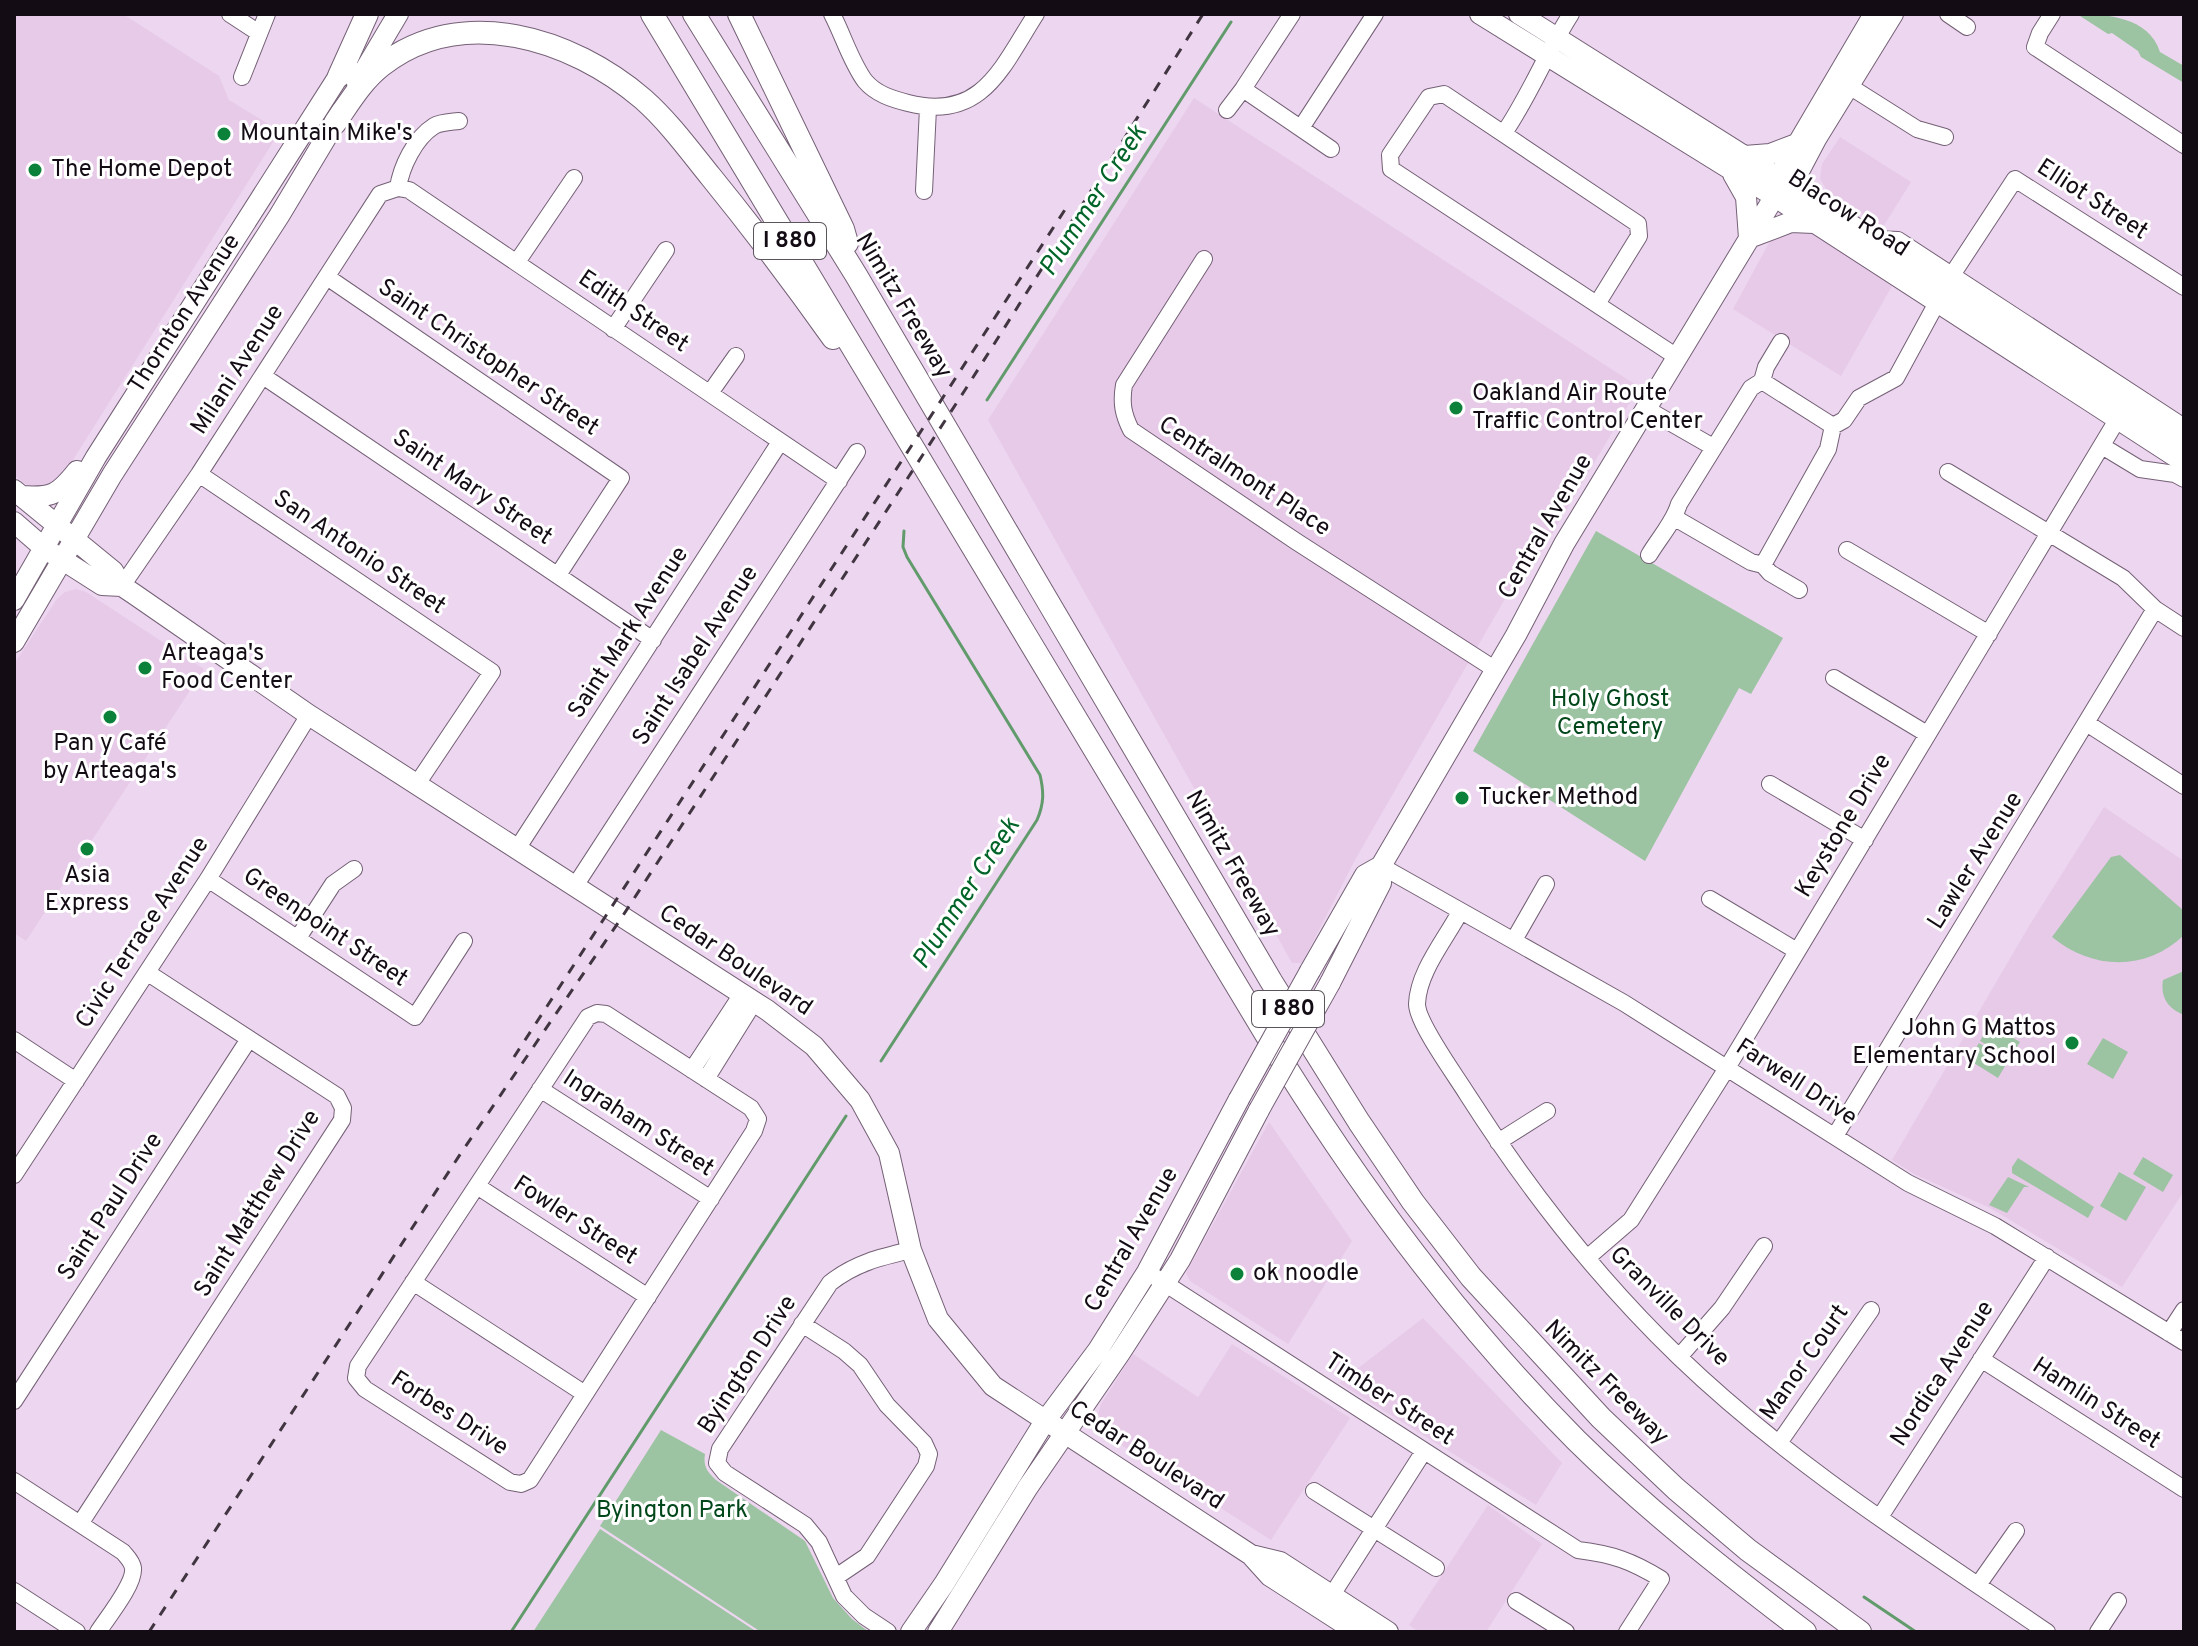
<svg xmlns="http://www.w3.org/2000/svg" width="2198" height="1646" viewBox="0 0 2198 1646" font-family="Overpass,sans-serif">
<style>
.built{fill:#e7cae8}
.green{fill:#9cc3a2}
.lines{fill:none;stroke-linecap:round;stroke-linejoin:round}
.stream{stroke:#619b6c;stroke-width:3}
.minor-casing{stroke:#746076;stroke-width:18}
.major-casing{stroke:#746076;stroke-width:22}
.highway-casing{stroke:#746076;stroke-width:24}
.minor{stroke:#fff;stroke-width:16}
.major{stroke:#fff;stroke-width:20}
.highway{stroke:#fff;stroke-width:22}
.rail{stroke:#403541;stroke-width:3;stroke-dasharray:10 10;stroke-linecap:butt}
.major-bridge-casing{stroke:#746076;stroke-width:22;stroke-linecap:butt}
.major-bridge{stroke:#fff;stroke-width:20}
.poi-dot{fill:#0c8139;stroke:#fff;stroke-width:3}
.labels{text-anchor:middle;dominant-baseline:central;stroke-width:6;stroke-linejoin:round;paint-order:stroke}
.shield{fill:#fff;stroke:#5a555b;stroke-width:2}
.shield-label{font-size:22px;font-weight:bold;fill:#140c15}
.poi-label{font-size:24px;fill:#140c15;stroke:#fff;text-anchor:start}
.street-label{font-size:24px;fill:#140c15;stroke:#fff}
.park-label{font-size:24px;fill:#00471a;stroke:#fff}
.water-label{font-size:26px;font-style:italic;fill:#006429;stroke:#fff}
</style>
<rect width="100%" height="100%" fill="#edd6ef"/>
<path class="built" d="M14,14H123L219,76L229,100L280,131L61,479L53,484L36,488L28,486L14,475Z
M1194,98L1639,387L1532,568L1525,564L1355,860L1302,963H1292L988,420Z
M1840,137L1911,182L1883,227L1828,192L1820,179L1822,164Z
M1805,228L1892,286L1841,376L1733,309L1776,230Z
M76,589L86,592L204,669L26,941L14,933V664L57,599L65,592Z
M2104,807L2184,861V1191L2122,1287L1990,1208L1914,1174L1892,1160L2029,926Z
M1269,1122L1352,1241L1288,1344L1190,1281L1186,1273Z
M1423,1318L1562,1463L1536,1505L1339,1383Z
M1232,1344L1350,1418L1271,1540L1115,1441L1101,1431L1097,1418L1101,1404L1133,1354L1198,1397Z
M1488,1505L1542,1544L1486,1632H1419L1409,1625Z"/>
<path class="green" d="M2077,14C2107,14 2149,17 2160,52L2184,66V83L2141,57L2138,51L2112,33L2108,34Z
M1596,531L1783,638L1751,694L1739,688L1645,861L1473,751Z
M2120,855L2184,911V935C2146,972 2092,970 2052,937L2111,857Z
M2184,971V1015C2168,1009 2160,997 2163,980Z
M1990,1024L2020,1042L2010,1058L1980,1041Z
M2103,1038L2128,1052L2113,1079L2087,1064Z
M1979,1043L2008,1061L1998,1078L1969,1060Z
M2143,1157L2173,1175L2163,1192L2133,1174Z
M2018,1158L2094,1207L2088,1218L2012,1173V1167Z
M2119,1172L2146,1187L2126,1221L2100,1206Z
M2008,1177L2029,1187H2024L2007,1213L1989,1205Z
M661,1430L705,1454C703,1466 707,1472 716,1480L805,1541L833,1598L852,1619L869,1632H761L600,1526Z
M600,1529L757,1632H533Z"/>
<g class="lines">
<path class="stream" d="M987,400L1231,22
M881,1061L1037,820C1044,804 1044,792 1040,775L907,557L903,547L904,531
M1864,1597L1916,1632
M511,1632L846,1116"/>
<defs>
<path id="minor" d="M230,14L259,33
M832,14C843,35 851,62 865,81C876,94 892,99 908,103C982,122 1002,67 1036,14
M1948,14L1967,27
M2052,14L2040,33L2035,47L2184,145
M242,77L267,14
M1849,86L1917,129L1945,137
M1243,89L1331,149
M1227,110L1243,89L1292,14
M1301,128L1375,14
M1504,133C1530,95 1546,53 1571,14
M398,188L409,190L839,481
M398,188C401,167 415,138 434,126C441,122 451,122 459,121
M924,191L928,108
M1874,239L1898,240L2184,427
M1204,259L1124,385C1121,403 1123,414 1131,430L1297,542L1496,670
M517,262L574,178
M327,277L621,478L558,575
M1597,304L1639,236L1638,224L1444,94L1429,97L1390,155L1391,169L1677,357
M613,329L666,250
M263,376L653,640
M1762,381L1833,426
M710,393L736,356
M1645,408L1713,447
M1833,426L1844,420L1859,398L1896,378L1952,275L2015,179L2184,287
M2102,446L2140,469L2175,474L2184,479
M1948,472L2123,578L2155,609L2184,628
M199,474L492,672L417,784
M1675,518L1751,562L1763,565L1770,573L1799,590
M1847,550L1989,634
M1649,555C1659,538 1674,522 1679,504L1751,388L1762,381L1766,367L1781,342
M1763,565L1828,449L1833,426
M122,586L199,474L380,194L398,188
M1834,678L1927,734
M2088,724L2184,786
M1770,784L1865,840
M517,849L780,442
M1381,866L1624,1003L1908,1183L1995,1226L2184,1342
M208,879L415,1017L464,941
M575,886L857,452
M1710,899L1797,951
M1460,912C1445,940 1418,972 1417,1004C1417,1023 1456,1076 1467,1094C1527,1188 1598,1279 1679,1357C1789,1463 1921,1546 2047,1632
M298,938L333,884L354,869
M1514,940L1546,884
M597,1013L606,1014L751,1108L758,1119L754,1131L530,1480L521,1484L510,1482L365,1389L356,1378L358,1366L588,1017Z
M14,1040L76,1081
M692,1070L742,994
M706,1079L754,1002
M540,1089L711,1199
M1835,1136L2155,609
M1498,1142L1547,1111
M14,1175L208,879L309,715
M477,1186L648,1297
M1587,1258L1631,1220L1727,1068L2123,410
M1155,1277L1578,1550C1612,1554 1632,1561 1661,1579L1627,1632
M413,1282L585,1394
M802,1324L844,1351L860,1365L887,1405L924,1443L929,1454L926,1466L867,1556L836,1577
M2169,1333L2184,1310
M1679,1357L1722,1308L1764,1246
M1981,1359L2184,1489
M14,1401L249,1039
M1779,1443L1871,1310
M14,1481L123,1552C127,1557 132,1561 133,1568C135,1584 107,1618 98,1632
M1314,1491L1436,1568
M1880,1517L2047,1257
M80,1524L342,1120L343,1108L337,1096L148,973
M1978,1585L2016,1531
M14,1591L77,1632
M1332,1595L1424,1451
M1516,1601L1566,1632
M888,1632L864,1616L844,1596L819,1542L805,1525L725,1473L717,1463L720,1449L830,1283C855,1263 881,1257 911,1250
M2098,1632L2118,1601"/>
<path id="major" d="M1480,14L1772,195L2184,462
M1519,14L1784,181L2184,443
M1874,14L1784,167L1787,177L1797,175L1816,139L1893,14
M357,83L398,14
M1745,156L1770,154L1799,143
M1733,174L1746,197L1749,238
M1749,238L1791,222L1814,223
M14,490L113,571L122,586L134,594L309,715L767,1010L814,1046L860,1100L889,1153L911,1250L938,1319L993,1386L1251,1555L1270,1576L1357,1632
M21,496C52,498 58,495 77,471
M14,522L44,548L102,585L122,586
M14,600L96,457L347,63
M14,642L112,475L279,216L342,111
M1310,971L1365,875L1381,866
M1330,983L1381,883V866L1516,635L1564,544L1784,181
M1251,1555L1280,1562L1388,1632
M911,1632L944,1584L1045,1421L1098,1350L1147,1272L1239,1099
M938,1632L1028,1487L1120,1353L1180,1260L1259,1110"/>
<path id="highway" d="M652,14L1285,1066C1369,1200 1464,1327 1576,1440C1647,1510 1726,1572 1805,1632
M694,14L856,275L1271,981L1359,1122L1413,1202L1471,1277L1601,1418L1676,1489L1748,1550L1860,1632
M739,14L843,229L847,243
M339,76L367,14
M335,123C349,103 361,82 381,66C461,3 572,38 643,99C669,122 690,151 711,177C754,230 794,283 833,338"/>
</defs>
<use href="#minor" class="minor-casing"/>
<use href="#major" class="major-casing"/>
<use href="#highway" class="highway-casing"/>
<use href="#minor" class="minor"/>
<use href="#major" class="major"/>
<use href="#highway" class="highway"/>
<path class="rail" d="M514,1057L1070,202
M149,1632L461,1153L622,917L965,390L1203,14"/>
<defs>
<path id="major-bridge" d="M1239,1099L1310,971
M1259,1110L1330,983"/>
</defs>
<use href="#major-bridge" class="major-bridge-casing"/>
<use href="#major-bridge" class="major-bridge"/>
</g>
<g class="poi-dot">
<circle cx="224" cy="134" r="8"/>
<circle cx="35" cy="170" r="8"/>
<circle cx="1456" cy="408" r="8"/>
<circle cx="145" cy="668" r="8"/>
<circle cx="110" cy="717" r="8"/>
<circle cx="1462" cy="798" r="8"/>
<circle cx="87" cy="849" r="8"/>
<circle cx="2072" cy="1043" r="8"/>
<circle cx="1237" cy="1274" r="8"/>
</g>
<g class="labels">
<g class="shield">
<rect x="754" y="223" width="72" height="36" rx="6"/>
<rect x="1252" y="991" width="72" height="36" rx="6"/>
</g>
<g class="shield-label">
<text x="790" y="241">I 880</text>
<text x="1288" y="1009">I 880</text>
</g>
<g class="poi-label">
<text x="240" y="134">Mountain Mike's</text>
<text x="51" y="170">The Home Depot</text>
<text x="1472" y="394">Oakland Air Route<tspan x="1472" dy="28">Traffic Control Center</tspan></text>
<text x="161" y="654">Arteaga's<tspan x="161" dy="28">Food Center</tspan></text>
<text x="110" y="744" text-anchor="middle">Pan y Café<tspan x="110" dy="28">by Arteaga's</tspan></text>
<text x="1478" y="798">Tucker Method</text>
<text x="87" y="876" text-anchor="middle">Asia<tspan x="87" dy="28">Express</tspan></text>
<text x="2056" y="1029" text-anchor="end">John G Mattos<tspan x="2056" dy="28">Elementary School</tspan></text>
<text x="1253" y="1274">ok noodle</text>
</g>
<g class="street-label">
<text transform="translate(2092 200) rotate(33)">Elliot Street</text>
<text transform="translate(1848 214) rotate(33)">Blacow Road</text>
<text transform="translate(903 306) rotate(59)">Nimitz Freeway</text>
<text transform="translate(633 312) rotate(34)">Edith Street</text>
<text transform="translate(185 314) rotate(-57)">Thornton Avenue</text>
<text transform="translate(488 358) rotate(34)">Saint Christopher Street</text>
<text transform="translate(238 370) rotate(-57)">Milani Avenue</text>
<text transform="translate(1244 477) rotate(33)">Centralmont Place</text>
<text transform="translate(472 488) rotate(34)">Saint Mary Street</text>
<text transform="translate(1546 527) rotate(-60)">Central Avenue</text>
<text transform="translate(359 553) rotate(34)">San Antonio Street</text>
<text transform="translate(629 633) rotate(-57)">Saint Mark Avenue</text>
<text transform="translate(696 656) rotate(-57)">Saint Isabel Avenue</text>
<text transform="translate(1844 826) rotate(-59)">Keystone Drive</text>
<text transform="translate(1976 861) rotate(-58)">Lawler Avenue</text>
<text transform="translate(1232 864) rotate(60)">Nimitz Freeway</text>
<text transform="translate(325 928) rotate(34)">Greenpoint Street</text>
<text transform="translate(143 933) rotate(-57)">Civic Terrace Avenue</text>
<text transform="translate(735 961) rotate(34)">Cedar Boulevard</text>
<text transform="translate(1796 1083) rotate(33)">Farwell Drive</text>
<text transform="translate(638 1124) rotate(33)">Ingraham Street</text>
<text transform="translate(258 1204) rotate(-58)">Saint Matthew Drive</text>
<text transform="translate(111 1207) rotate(-57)">Saint Paul Drive</text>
<text transform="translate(575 1221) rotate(33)">Fowler Street</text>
<text transform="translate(1132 1240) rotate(-60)">Central Avenue</text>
<text transform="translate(1669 1307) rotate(45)">Granville Drive</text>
<text transform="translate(1805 1363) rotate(-55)">Manor Court</text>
<text transform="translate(748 1365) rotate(-57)">Byington Drive</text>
<text transform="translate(1943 1374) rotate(-57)">Nordica Avenue</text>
<text transform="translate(1606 1383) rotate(45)">Nimitz Freeway</text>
<text transform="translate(1389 1400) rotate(33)">Timber Street</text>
<text transform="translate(2096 1404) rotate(33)">Hamlin Street</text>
<text transform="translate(449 1414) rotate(33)">Forbes Drive</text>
<text transform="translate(1146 1456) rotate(33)">Cedar Boulevard</text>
</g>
<g class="park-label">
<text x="1610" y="700">Holy Ghost<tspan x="1610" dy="28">Cemetery</tspan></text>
<text x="672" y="1511">Byington Park</text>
</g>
<g class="water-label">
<text transform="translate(1094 201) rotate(-57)">Plummer Creek</text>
<text transform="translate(967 894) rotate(-57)">Plummer Creek</text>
</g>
</g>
<rect width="2198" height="1646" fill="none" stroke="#140c15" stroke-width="32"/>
</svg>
